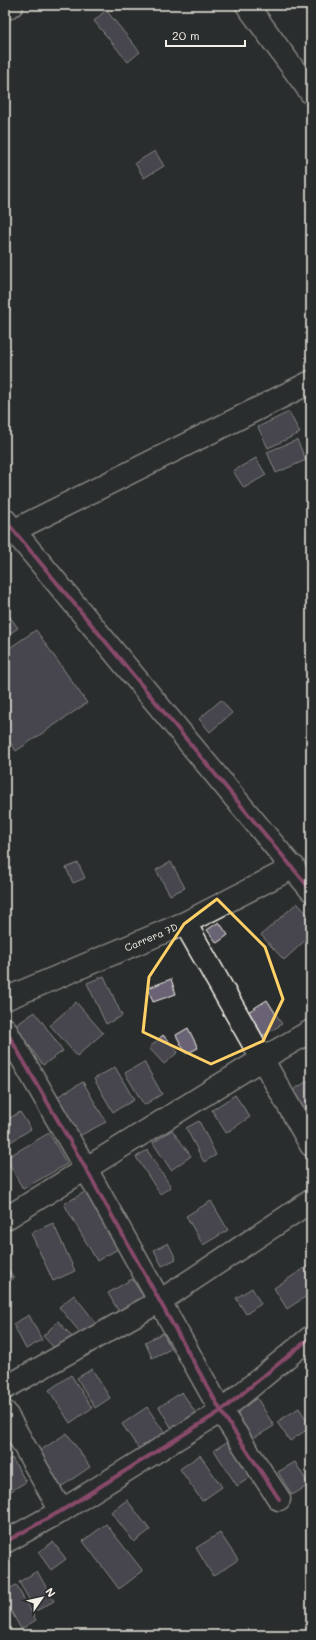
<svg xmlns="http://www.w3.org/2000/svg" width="316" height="1640" viewBox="0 0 316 1640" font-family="Mali,sans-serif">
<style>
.building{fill:#6a6374;stroke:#f4f1e8}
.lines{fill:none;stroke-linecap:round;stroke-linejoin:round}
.street-casing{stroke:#f4f1e8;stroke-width:25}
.secondary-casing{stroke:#f4f1e8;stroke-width:25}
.street{stroke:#2a2d2e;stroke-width:22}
.secondary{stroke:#2a2d2e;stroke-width:22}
.cycleway-casing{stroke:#2a2d2e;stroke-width:6}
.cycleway{stroke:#f96db3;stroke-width:4}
.marked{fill:none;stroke:#ffd166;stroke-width:3;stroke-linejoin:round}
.labels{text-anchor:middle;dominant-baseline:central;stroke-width:3.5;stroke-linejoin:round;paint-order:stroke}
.street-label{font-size:10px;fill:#f4f1e8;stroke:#2a2d2e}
</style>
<rect width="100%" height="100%" fill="#2a2d2e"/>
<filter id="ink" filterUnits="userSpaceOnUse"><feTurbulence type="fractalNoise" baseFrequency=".025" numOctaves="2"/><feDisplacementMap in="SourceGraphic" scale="8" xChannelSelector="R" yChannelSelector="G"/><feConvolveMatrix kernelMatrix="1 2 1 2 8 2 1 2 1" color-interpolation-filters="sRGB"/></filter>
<g filter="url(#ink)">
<path class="building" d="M106,10L140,52L128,62L94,21Z
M155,151L164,166L144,178L135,163Z
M289,412L300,433L268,448L258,427Z
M297,440L306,460L276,473L267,452Z
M256,458L266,475L244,488L233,471Z
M5,610L18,628L5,637Z
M36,630L87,703L16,751L5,734V651Z
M221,700L232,713L210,732L199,719Z
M171,862L185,888L170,895L156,870Z
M78,863L85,878L73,883L66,868Z
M297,903L311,918V935L284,960L261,935Z
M219,922L228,935L217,943L207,930Z
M104,976L122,1016L106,1024L87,983Z
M171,979L176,994L153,1002L148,988Z
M267,1000L282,1024L263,1036L248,1012Z
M76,1002L103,1033L77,1056L50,1025Z
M35,1012L63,1051L43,1065L15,1026Z
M188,1028L198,1048L186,1054L176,1035Z
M163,1035L178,1052L164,1064L149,1048Z
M144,1062L162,1094L144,1105L125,1073Z
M115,1067L134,1100L113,1112L94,1079Z
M311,1079V1113L308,1114L293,1090Z
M83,1082L106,1122L79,1136L57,1097Z
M235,1095L250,1117L226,1133L212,1110Z
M20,1112L31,1129L9,1143L5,1138V1121Z
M199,1121L216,1155L204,1162L186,1128Z
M172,1130L191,1156L171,1170L153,1143Z
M49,1133L67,1164L23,1189L6,1158Z
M147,1150L171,1187L160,1194L136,1157Z
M90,1189L123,1246L97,1261L64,1204Z
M211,1201L228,1230L203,1245L186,1216Z
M53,1223L75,1271L53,1281L31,1233Z
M168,1243L176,1259L162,1266L154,1250Z
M311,1264V1293L287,1309L274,1288Z
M5,1265L14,1278L5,1284Z
M132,1279L148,1304L123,1319L108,1293Z
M252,1288L261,1304L246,1314L236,1298Z
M74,1295L97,1324L83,1336L59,1307Z
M29,1315L42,1340L26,1349L13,1324Z
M58,1321L75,1340L60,1354L43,1336Z
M163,1333L171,1349L152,1358L145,1342Z
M92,1369L110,1398L95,1408L77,1378Z
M71,1375L92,1408L70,1423L49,1390Z
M182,1392L198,1417L174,1432L159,1407Z
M257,1398L274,1426L252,1439L236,1411Z
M147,1407L168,1438L143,1455L122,1424Z
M299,1408L311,1427L290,1441L277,1422Z
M67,1433L90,1467L58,1489L35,1454Z
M235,1437L257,1473L237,1486L214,1450Z
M200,1455L222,1487L202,1501L180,1469Z
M12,1458L26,1482L9,1492L5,1485V1462Z
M295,1462L309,1485L292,1495L278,1472Z
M127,1500L150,1530L134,1542L111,1512Z
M106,1524L143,1571L119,1589L83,1541Z
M220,1533L238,1560L213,1576L196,1548Z
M53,1542L66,1559L51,1570L38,1552Z
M37,1571L54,1601L36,1611L19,1582Z
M16,1585L36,1620L21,1629L11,1611L5,1614V1591Z"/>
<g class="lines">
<defs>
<path id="street" d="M247,5L311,93
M5,520L311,890
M15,530L311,382
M185,923L311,1145
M5,999L185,923L294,867
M5,1029L86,1169L221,1411L279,1499
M5,1219L262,1059L311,1031
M5,1388L160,1301L311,1201
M5,1412L61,1511
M5,1542L61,1511L221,1411L311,1337"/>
<path id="secondary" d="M5,9L12,5"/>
</defs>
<use href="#street" class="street-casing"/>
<use href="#secondary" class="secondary-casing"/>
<use href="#street" class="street"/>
<use href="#secondary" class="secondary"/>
<defs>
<path id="cycleway" d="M5,520L311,890
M5,1029L86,1169L221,1411L279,1499
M5,1542L61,1511L221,1411L311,1337"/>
</defs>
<use href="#cycleway" class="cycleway-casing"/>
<use href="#cycleway" class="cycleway"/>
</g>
</g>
<path d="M0 0H316V1640H0ZM217,899L265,947L283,999L263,1041L211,1064L143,1032L149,977L184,924Z" fill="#2a2d2e" fill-opacity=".55" fill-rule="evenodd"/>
<path class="marked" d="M217,899L265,947L283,999L263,1041L211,1064L143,1032L149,977L184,924Z"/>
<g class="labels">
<g class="street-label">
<text transform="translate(151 937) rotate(-23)">Carrera 7D</text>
</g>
</g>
<rect width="316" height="1640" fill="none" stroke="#2a2d2e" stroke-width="20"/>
<rect x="10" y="10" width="296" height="1620" fill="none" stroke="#f4f1e8" stroke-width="1.5" filter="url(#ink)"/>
<g transform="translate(42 1598) rotate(56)" stroke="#2a2d2e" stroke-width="3" paint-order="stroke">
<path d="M0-3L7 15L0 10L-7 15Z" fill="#f4f1e8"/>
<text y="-6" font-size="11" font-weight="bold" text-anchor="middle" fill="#f4f1e8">N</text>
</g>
<path d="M166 40v6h79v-6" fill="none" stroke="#f4f1e8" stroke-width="2"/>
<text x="172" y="40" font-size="12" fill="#f4f1e8" stroke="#2a2d2e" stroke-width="3" paint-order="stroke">20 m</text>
</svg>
